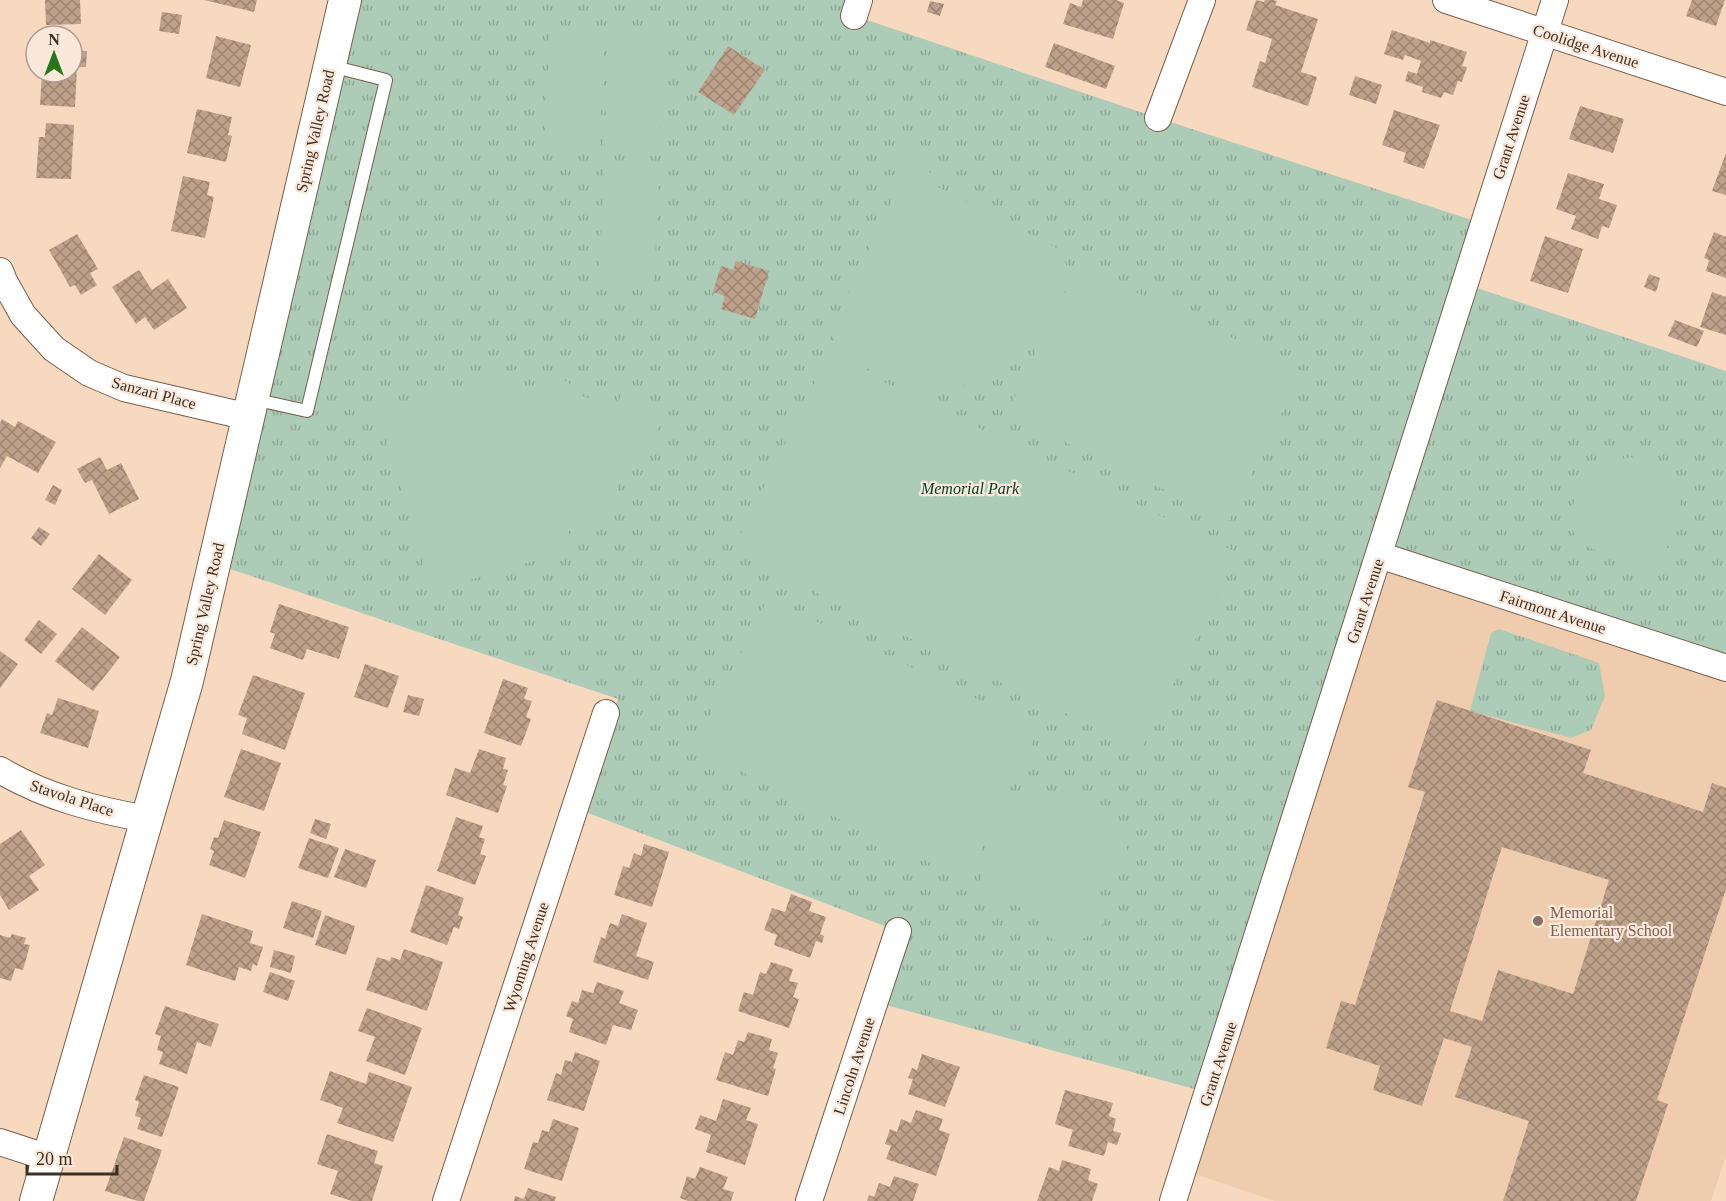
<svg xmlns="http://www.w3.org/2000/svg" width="1726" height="1201" viewBox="0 0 1726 1201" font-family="Georgia,serif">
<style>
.built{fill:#efccae}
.grass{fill:url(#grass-tufts)}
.pitch{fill:#acccb7}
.building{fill:url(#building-cross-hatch);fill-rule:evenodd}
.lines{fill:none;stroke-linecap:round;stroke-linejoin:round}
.service-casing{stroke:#795f49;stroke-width:14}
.minor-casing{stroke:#795f49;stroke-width:28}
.tertiary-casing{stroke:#795f49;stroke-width:34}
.service{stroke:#fff;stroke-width:12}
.minor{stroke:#fff;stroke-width:26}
.tertiary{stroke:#fff;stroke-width:32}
.education-dot{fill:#8d6e63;stroke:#fbe8da;stroke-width:2}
.labels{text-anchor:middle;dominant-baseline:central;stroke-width:4.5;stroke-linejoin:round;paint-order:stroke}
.street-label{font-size:16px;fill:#3b3026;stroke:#fbe8da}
.park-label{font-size:16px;font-style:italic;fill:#014225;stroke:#fbe8da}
.education-label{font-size:16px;fill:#785e54;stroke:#fbe8da;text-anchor:start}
</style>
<defs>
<pattern id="grass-tufts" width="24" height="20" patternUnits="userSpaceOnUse" patternTransform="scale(1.5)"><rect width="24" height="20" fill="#acccb7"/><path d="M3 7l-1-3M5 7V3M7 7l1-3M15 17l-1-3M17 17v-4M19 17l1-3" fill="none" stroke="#8da695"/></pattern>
<pattern id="building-cross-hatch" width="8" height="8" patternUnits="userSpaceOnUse" patternTransform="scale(1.5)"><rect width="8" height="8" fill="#bea18a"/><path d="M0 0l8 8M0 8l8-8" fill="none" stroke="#9c8471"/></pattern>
</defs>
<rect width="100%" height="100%" fill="#f7d9c0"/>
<path class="built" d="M1379,555L1726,668V1156L1711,1201H1275L1183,1170Z"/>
<path class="grass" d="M345,0H859L855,16L1158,118L1484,224L1465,284L1726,371V669L1380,555L1209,1093L875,1002L898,931L575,808L618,699L215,564Z
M1499,629L1599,663L1605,696L1591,730L1571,738L1470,711L1491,633Z"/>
<path class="pitch" d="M550,29L605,32L599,153L544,150Z
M609,32L665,35L659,156L604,153Z
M910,151L933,176L930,183L1061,250L1066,264L1064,294L1079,265L1302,371L1229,521L1007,414L1043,337C1028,349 1014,366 996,374C951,395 907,395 865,367C851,358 838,347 829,333L892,201L885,192L897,168L895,157Z
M605,160L660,162L654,283L599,280Z
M828,355L1238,553L1141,750L732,552Z
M520,369L527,390C539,379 569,370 574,393L616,408L622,392L651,402L661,422L651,453L634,447L616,492L618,503L611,519L593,526H567L574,549L432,591L378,411Z
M1630,457C1662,463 1664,463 1685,489L1665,547L1678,552L1673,568L1651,579L1622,571L1626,556L1617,559L1581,544C1561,524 1576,481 1597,467C1607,461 1619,460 1630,457Z
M768,598L1039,729L966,880L694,749Z
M1056,794C1083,795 1108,807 1121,832C1124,837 1127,844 1127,850C1126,854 1123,859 1122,863L1114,866L1097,900L1098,908L1108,913L1100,929L1069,946L1044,935L1048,921L1015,905H1001L983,895C976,861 987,822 1019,803C1030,797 1043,796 1056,794Z"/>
<path class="building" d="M45,0H80L81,24L46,25Z
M204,0H257L254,12Z
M1083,0H1116L1124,3L1113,39L1063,24L1070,3L1081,7Z
M1256,0L1264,2L1265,0H1273L1277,1L1275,5L1318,19L1301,72L1317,77L1308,106L1252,87L1260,61L1265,63L1272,39L1246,30Z
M1692,0H1725L1716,26L1686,16Z
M930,1L944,4L940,16L927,12Z
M162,12L182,15L179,34L159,31Z
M1392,30L1430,43V40L1467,52L1462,66L1467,67L1462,82L1458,81L1453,95L1444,92L1441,98L1422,92L1423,87L1405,81L1408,71L1417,74L1421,61L1405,55L1403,60L1384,54Z
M216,36L251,45L240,87L206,78Z
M1054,43L1115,66L1106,89L1045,67Z
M728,46L765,70L734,115L698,92Z
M72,50L87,51L86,67H77L75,107L40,105L42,72H72Z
M1355,76L1382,85L1376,104L1349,95Z
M1580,106L1624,119L1613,153L1569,139Z
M197,109L232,117L228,135L232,136L226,162L187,153Z
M1394,110L1440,125L1424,169L1403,162L1406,153L1382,145Z
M46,123L74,125L71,179L36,178L39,137H45Z
M1726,153V195L1712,191Z
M1568,173L1604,184L1599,199L1617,205L1609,228L1602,226L1598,239L1571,229L1576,216L1556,209Z
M183,176L210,182L207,195L214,197L205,238L171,231Z
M1714,232L1726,237V278L1706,271L1709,260L1704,258Z
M77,234L98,269L90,273L97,285L81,295L75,285L70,287L49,250Z
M1545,236L1583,249L1568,293L1530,281Z
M736,261L769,271L755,319L721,309L725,296L713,292L721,266L733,270Z
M139,270L152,290L168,279L187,308L154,330L145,317L136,324L112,287Z
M1649,274L1660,278L1656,292L1644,287Z
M1712,292L1726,297V335L1700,327Z
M1675,320L1704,331L1697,347L1668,336Z
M2,419L15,427L18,421L56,442L38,473L7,456L0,468V423Z
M100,457L107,470L121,463L139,499L109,514L92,480L85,483L77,469Z
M53,485L62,490L55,505L45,500Z
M39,527L50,534L41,546L31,538Z
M99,554L132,580L105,615L72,589Z
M279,604L349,627L339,659L307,649L303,660L270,648L275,634L270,632Z
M39,620L57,634L41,654L24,640Z
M82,627L120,657L93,691L55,661Z
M0,651L18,664L0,688Z
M365,664L399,676L388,708L354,697Z
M253,675L305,693L285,750L242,734L247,718L238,715Z
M503,679L528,688L524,699L532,701L526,717L531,719L521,746L484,733Z
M408,695L424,699L419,716L403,712Z
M58,698L99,711L88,748L40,733L47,713L52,715Z
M1437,700L1591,750L1583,773L1703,812L1712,783L1726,788V889L1657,1100L1668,1104L1636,1201H1503L1529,1121L1455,1097L1472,1047L1444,1038L1422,1106L1373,1090L1380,1066L1326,1048L1341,1001L1355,1005L1425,792L1408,787ZM1502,847L1609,880L1573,994L1498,970L1482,1021L1450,1011Z
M241,749L281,763L264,811L224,797Z
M479,749L506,758L503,769L508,770L503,785L507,786L498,813L446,795L455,768L470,773Z
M456,817L483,826L479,837L485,839L480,854L486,856L475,885L437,871Z
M315,819L331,824L326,839L310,833Z
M224,820L261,832L245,878L209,865L214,851L210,849L214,837L218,838Z
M21,830L45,865L29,876L39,890L9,910L0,895V844Z
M309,838L339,848L328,878L298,868Z
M644,844L669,852L652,907L614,895L623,866L629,868L634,853L641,856Z
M345,849L376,860L366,888L334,877Z
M426,885L464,898L458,915L463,917L459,929L454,927L447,945L410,932Z
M791,894L812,902L809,911L826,917L820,934L824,936L822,943L816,941L810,958L774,945L777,935L764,930L772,908L785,912Z
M292,901L322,911L313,938L283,928Z
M202,914L253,931L250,943L263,947L257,966L253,964L251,971L239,967L235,981L186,965Z
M622,914L647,923L636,956L654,962L648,980L593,962L601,937L605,939L610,923L618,926Z
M325,915L355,926L346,955L315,945Z
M12,934L26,938L24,944L30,945L23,970L15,968L11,981L0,978V935L10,938Z
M404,949L443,962L427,1011L366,990L377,957L390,961L391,957L400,960Z
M274,950L295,956L291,973L270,967Z
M771,962L793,969L789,981L798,983L793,997L799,999L789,1028L738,1011L744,992L753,995L760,972L766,974Z
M270,972L295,981L288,1001L263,992Z
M597,982L624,991L619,1003L638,1010L631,1030L613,1025L606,1045L569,1032L573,1019L566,1016L572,1001L578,1003L582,990L593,993Z
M165,1006L219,1024L211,1047L197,1042L187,1074L159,1064L163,1052L157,1050L161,1036L155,1034Z
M367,1008L422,1028L405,1075L366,1061L375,1037L358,1031Z
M748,1032L772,1039L769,1050L778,1053L773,1068L776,1069L768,1096L716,1080L725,1052L733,1055L738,1040L744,1042Z
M575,1052L600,1061L584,1111L547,1100L556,1073L561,1075L565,1060L572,1062Z
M922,1054L960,1067L945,1107L908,1094L913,1079L908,1078L912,1068L917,1070Z
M330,1071L366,1084L369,1072L412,1087L393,1142L337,1123L343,1108L320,1100Z
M144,1075L179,1087L162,1137L137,1129L141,1118L135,1116L139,1102L135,1100Z
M1065,1090L1113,1103L1109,1116L1116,1119L1113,1131L1121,1133L1117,1145L1108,1142L1104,1156L1068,1146L1073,1130L1055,1124Z
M723,1099L751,1108L746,1120L758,1124L745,1165L706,1152L711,1135L695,1129L700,1115L716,1121Z
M916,1110L943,1119L939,1130L950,1134L936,1176L886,1159L891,1146L885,1144L890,1129L897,1132L901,1119L911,1123Z
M553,1119L579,1128L562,1181L524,1169L533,1142L538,1143L542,1130L549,1132Z
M327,1134L378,1151L374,1163L383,1166L372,1201H352L330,1194L338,1171L317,1164Z
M124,1137L162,1150L144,1201H138L105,1191Z
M1062,1160L1091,1169L1088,1180L1098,1184L1092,1201H1037L1049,1167L1059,1171Z
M700,1167L728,1177L723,1189L734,1192L731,1201H688L680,1198L687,1176L695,1179Z
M894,1176L919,1184L913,1201H867L869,1195L874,1197L879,1183L890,1187Z
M528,1188L556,1197L555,1201H514L515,1196L524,1199Z"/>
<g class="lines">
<defs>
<path id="service" d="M253,399L307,411L386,80L331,66"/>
<path id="minor" d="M1446,0L1726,92
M854,16L859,0
M1158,118L1202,0
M0,271L4,281L23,315L54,349L89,373L124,388L249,417
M1379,555L1726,668
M0,770C45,797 96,810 147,819
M0,1142L49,1158
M446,1201L606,713
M809,1201L898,931
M1173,1201L1555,0"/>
<path id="tertiary" d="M36,1201L187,681L345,0"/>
</defs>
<use href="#service" class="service-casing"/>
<use href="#minor" class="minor-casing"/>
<use href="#tertiary" class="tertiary-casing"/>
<use href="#service" class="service"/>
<use href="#minor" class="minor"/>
<use href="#tertiary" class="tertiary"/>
</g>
<circle class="education-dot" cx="1538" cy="921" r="6"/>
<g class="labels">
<g class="street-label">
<text transform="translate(1586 46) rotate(18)">Coolidge Avenue</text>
<text transform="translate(315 131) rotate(-77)">Spring Valley Road</text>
<text transform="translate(1511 137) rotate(-72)">Grant Avenue</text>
<text transform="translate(154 393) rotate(15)">Sanzari Place</text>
<text transform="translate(1365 601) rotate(-72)">Grant Avenue</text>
<text transform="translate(205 604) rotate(-77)">Spring Valley Road</text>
<text transform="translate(1553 612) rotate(18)">Fairmont Avenue</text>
<text transform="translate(72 798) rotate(18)">Stavola Place</text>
<text transform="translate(526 957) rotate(-72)">Wyoming Avenue</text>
<text transform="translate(1218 1064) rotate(-72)">Grant Avenue</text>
<text transform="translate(854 1066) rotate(-72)">Lincoln Avenue</text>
</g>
<g class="park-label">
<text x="970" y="488">Memorial Park</text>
</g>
<g class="education-label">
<text x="1550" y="912">Memorial<tspan x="1550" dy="18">Elementary School</tspan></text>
</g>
</g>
<g transform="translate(54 54)"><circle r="28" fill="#fbe8da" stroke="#ae9e92" stroke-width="1.5"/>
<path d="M0-4.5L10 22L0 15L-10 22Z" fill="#28761e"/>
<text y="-9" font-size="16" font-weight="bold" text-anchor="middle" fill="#3b3026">N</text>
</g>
<path d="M27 1165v9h90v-9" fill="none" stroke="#3b3026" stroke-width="3"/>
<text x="36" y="1165" font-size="18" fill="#3b3026" stroke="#fbe8da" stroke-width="4.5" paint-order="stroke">20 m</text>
</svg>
